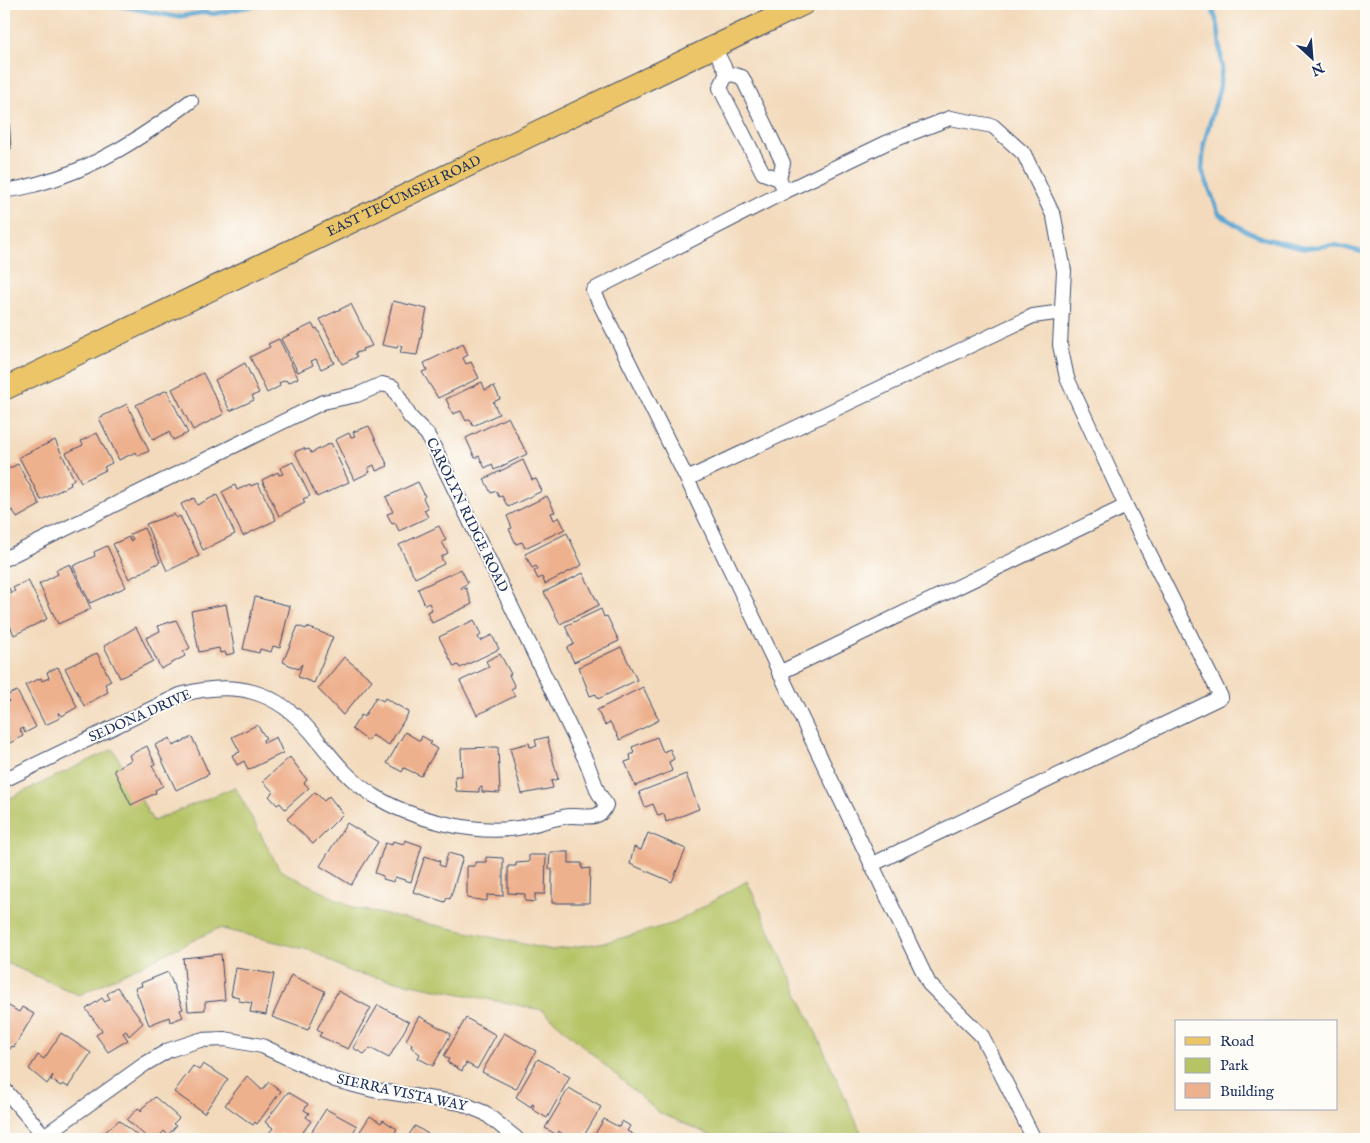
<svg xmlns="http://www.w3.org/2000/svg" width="1370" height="1143" viewBox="0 0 1370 1143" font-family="'IM FELL English',serif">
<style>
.green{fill:#b6c466;stroke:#687a62}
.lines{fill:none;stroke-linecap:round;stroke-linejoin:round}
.stream{stroke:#5aa4d1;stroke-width:4.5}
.building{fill:#eeb18e}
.minor-casing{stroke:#3b496c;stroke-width:16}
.primary-casing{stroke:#3b496c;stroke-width:24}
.minor{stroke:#fff;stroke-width:14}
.primary{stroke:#ecc569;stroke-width:22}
.labels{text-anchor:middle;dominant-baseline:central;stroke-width:4;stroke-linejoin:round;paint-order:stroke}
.street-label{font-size:14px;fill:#1b2f5e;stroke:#fdfcf7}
</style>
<rect width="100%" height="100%" fill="#fdfcf7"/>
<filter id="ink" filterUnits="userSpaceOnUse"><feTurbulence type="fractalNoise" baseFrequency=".02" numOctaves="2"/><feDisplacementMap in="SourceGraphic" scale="10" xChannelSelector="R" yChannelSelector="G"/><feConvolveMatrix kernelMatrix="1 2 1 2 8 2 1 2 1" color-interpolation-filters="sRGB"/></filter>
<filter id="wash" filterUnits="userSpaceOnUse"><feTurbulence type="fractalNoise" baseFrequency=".0096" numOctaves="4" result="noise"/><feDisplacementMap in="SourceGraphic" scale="20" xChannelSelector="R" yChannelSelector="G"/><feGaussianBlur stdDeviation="1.12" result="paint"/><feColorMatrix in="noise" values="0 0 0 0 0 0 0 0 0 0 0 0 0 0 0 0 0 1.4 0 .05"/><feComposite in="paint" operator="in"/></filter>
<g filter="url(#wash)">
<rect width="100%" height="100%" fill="#f3dabc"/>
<path class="green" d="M113,749L153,821L235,787L280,870L354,908L552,950L607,942L675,923L747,881L864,1139H719L658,1112L542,1010L350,972L313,951L219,928L79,995L4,962V801Z"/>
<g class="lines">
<path class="stream" d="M110,4L177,17L206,12L213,14L263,4
M301,4H303
M1211,4L1218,26L1222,67L1219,91L1204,143L1202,170L1219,214L1246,231L1266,239L1305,248L1335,245L1366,253"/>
</g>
<g id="blocks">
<path class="building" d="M4,102H8L11,149H4Z
M393,301L427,309L417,355L400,353L402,346L398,345L397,348L382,345Z
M351,304L372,346L362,349L363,351L355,353L357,357L342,364L320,319Z
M312,324L315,329L317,328L334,363L321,369L316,359L311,361L313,365L298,372L281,339Z
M279,339L298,378L288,383L286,380L279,383L280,386L267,393L250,357L270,347L268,344Z
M463,344L468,355L463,358L466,364L471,362L479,378L438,398L422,372L427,370L424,363Z
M245,363L259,393L252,396L254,400L230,411L215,380Z
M203,373L224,414L193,430L172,389Z
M482,382L485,390L494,386L500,399L493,402L499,414L473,426L470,419L466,421L461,411L453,414L446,399Z
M167,390L188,433L173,440L169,432L153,440L136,405Z
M127,404L149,451L138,456L136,452L119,460L99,418Z
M508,417L527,454L494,470L492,464L485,468L479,456L475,458L466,438Z
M369,426L388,466L376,471L374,465L368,468L370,472L354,480L335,440L349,433L351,437L355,436L353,432Z
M97,433L112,463L104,467L106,470L81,482L66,453L83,445L81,441Z
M55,440L74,479L70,482L71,485L41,500L19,457Z
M331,443L349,482L317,497L295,452L304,448L305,450L309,449L311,453Z
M523,460L532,480L536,479L542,491L508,507L502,496L499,497L496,491L491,493L484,479Z
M293,462L310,496L303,499L305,503L279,516L262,480L278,472L279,475L283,474L280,468Z
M18,464L40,505L17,518L13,510L4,515V471Z
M418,482L425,496L423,498L428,508L424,510L428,517L399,531L395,523L392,524L387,514L393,512L386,497Z
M258,483L276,520L243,536L222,492L235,485L237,490L250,484L251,486Z
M217,495L235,534L203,550L181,504L194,498L197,505Z
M547,496L555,512L551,513L554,520L559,517L565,529L525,548L522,542L516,544L509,529L512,528L507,516Z
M174,514L176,518L180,516L199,556L167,571L146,524Z
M439,526L446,540L442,542L448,553L441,557L444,564L415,578L399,545Z
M144,528L160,562L129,579L113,544L129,537L130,541L133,539L130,534Z
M567,533L582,565L545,584L542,577L538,579L534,571L538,569L536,566L532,568L525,554Z
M107,546L126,587L90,603L73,566L95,556L94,552Z
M70,564L91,609L58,624L39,584L58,574L56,570Z
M461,569L468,583L461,587L462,589L466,588L472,604L432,623L427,612L432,610L429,603L425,605L418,589Z
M583,573L599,605L560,624L544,592Z
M28,580L47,619L14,635L4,612V591L9,588L11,593L15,591L13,588Z
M255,597L290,606L280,648L273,646L271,652L260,649L259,653L243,649Z
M226,604L235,653L226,655L225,652L220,653L219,648L199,652L191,611Z
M601,609L604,617L607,616L619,641L574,662L567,648L574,644L565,626Z
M176,620L190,648L183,652L185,656L161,669L146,638L160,631L158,626Z
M474,620L481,635L478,637L480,641L492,635L499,649L460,668L458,665L454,667L439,637Z
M298,626L306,629L307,627L333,637L314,683L298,677L302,664L298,669L283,662Z
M136,627L153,661L120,678L104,646Z
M621,647L637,680L598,699L596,694L590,696L579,667Z
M97,653L111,681L105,684L108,692L84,706L65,668Z
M500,654L511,674L509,675L515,687L511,689L515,696L477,715L460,681L489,667L486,661Z
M344,657L372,680L343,715L318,689Z
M58,667L77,707L62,716L60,713H58L60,718L45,725L25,685L41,678L42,681L49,678L47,672Z
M643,687L659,720L620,740L610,722L605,725L597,710Z
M17,691L36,727L25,733L23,728L20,730L23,736L8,744L4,735V704L9,701L6,696Z
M376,697L383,701L385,698L409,712L389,745L372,735L368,741L352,729L361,715L364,717Z
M257,725L266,738L263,740L264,743L276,737L283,753L248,770L244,761L237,765L232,755L240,752L232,737Z
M405,732L420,741L422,736L432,742L430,744L437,749L421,776L404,768L402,772L387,763Z
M192,737L209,774L176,790L155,745L170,738L173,746Z
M547,737L558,779L551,781L553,788L522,794L510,748L529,743L530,747L537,746L535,740Z
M657,737L663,752L670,749L674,759L669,762L672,771L635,786L625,762L631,760L630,755L634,753L632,747Z
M147,746L155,764L152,765L163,786L155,790L156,793L131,805L114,770L131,760L129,755Z
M498,747L500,793L482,792V787L479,788V792L456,791L455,776H462L461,748Z
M290,757L307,780L304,783L309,788L285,809L280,803L277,805L269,796L273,792L263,781Z
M686,774L699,809L666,822L664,814L658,816L653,804L645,807L639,792Z
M315,792L324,801L329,796L343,814L313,844L287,819Z
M347,823L378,842L351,885L320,866Z
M648,833L686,849L672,882L630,864L634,847L641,850Z
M405,840L422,846L411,882L395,877L394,882L383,879V876L375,873L385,843L392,845L393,841L404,844Z
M550,852H569V863H582V869L590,868L589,903H552V869H549Z
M448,853L463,857L450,899L447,898L445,902L413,892L425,856L440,861L439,865L444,867Z
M529,855H546L545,894H535V902L525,901V894L508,893V866H516V863L529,862Z
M486,857L503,858V896L487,895V901L467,898V866H475V862H486Z
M221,954L225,1000L205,1002V1010L188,1011L183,958Z
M236,968L274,974L266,1015L250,1012L252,1003L239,1001V997L231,995Z
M168,972L183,1009L180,1010L183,1017L170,1022L169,1017L149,1025L135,988L142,986L141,983Z
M291,975L325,991L308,1030L272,1017Z
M117,987L143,1023L129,1036L126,1031L123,1033L128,1040L108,1052L96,1035L102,1031L86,1009L102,998L105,1002L110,999L107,994Z
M338,991L371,1008L348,1049L319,1036L322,1032L317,1029Z
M4,1003L19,1012L22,1007L34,1014L14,1047L12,1046L10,1049L4,1045Z
M378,1005L409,1022L389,1058L370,1048L364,1054L353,1048Z
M419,1016L451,1034L433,1066L418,1058L420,1054L411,1047L412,1044L406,1040Z
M466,1018L496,1035L477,1069L466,1063L462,1071L447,1062L449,1059L444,1056Z
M61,1033L91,1053L68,1087L63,1084L61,1086L51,1080L53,1075L47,1084L29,1069L38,1055L44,1059Z
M504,1033L536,1051L516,1089L482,1072Z
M538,1059L570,1077L547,1118L532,1109L534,1105L532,1104L531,1107L516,1097Z
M203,1064L228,1079L204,1113L174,1092L193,1066L199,1070Z
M247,1076L262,1090L269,1082L281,1091L257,1124L255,1122L253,1125L225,1105Z
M569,1088L601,1107L582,1139H575L567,1135L566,1137L559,1131L557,1135L545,1128Z
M288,1092L308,1104L304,1110L309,1113L306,1117L311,1121L298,1139H291L281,1133L277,1139L269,1133L273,1128L265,1122Z
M155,1097L179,1118L173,1124L176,1126L168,1135L164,1131L157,1139H149L127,1120L138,1108L142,1111L141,1109Z
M326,1109L357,1126L349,1139H307Z
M370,1116L381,1123L383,1120L397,1129L394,1134L401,1139H355Z
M604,1119L619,1127L622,1121L630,1126L627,1131L636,1136L634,1139H592Z
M119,1120L141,1139H97Z
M415,1126L428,1134L426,1136L432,1139H406Z
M466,1134L474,1139H454L457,1135L463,1139Z"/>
</g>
</g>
<g filter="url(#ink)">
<use href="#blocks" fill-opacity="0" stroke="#3b496c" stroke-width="1"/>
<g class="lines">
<defs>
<path id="minor" d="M714,47L727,73L720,88L763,173L779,179
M727,73L742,77L783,163L779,179L783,186
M4,190C16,190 26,187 37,184C95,169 144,136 191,101
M687,479L1033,316L1062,312
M4,559L323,402L357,395L382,384L393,387L410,417L427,434L438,455L587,763L598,792L606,805C600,824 577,813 563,817C548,820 533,825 518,828C474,835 410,819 373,795C347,779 331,756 312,733C275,689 234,680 180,695L4,780
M779,673L1126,506
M871,865L1221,697L1126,506L1067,378L1060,345L1064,271L1054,217L1024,154L993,126L950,118L886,143L786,191L593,290L687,479L929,984L982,1036L1034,1139
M4,1089L47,1139
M44,1136L145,1064L169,1050L200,1040L225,1039L262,1046L335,1080L373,1090L461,1103L485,1113L517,1139"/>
<g id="primary">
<path id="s1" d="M4,389L803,4"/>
</g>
</defs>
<use href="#minor" class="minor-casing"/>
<use href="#primary" class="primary-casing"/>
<use href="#minor" class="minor"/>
<use href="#primary" class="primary"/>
</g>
</g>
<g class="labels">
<g class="street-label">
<text stroke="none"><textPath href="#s1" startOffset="444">EAST TECUMSEH ROAD</textPath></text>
<text transform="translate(467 515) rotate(64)">CAROLYN RIDGE ROAD</text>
<text transform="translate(140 716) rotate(-24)">SEDONA DRIVE</text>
<text transform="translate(402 1093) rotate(12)">SIERRA VISTA WAY</text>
</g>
</g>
<rect width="1370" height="1143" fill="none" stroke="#fdfcf7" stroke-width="20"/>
<rect x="1175" y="1020" width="162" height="90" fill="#fdfcf7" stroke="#a3aaba"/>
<rect x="1185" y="1037" width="25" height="8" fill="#ecc569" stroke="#a3aaba"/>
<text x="1220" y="1046" font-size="15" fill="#1b2f5e">Road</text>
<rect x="1185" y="1058" width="25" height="15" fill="#b6c466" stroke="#a3aaba"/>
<text x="1220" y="1070" font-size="15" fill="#1b2f5e">Park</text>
<rect x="1185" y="1083" width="25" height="15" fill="#eeb18e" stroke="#a3aaba"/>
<text x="1220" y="1096" font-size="15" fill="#1b2f5e">Building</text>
<g transform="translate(1312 58) rotate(154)" stroke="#fdfcf7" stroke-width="4" paint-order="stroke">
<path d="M0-4L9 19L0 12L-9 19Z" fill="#1b2f5e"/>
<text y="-8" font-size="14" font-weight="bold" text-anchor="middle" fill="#1b2f5e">N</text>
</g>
</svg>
